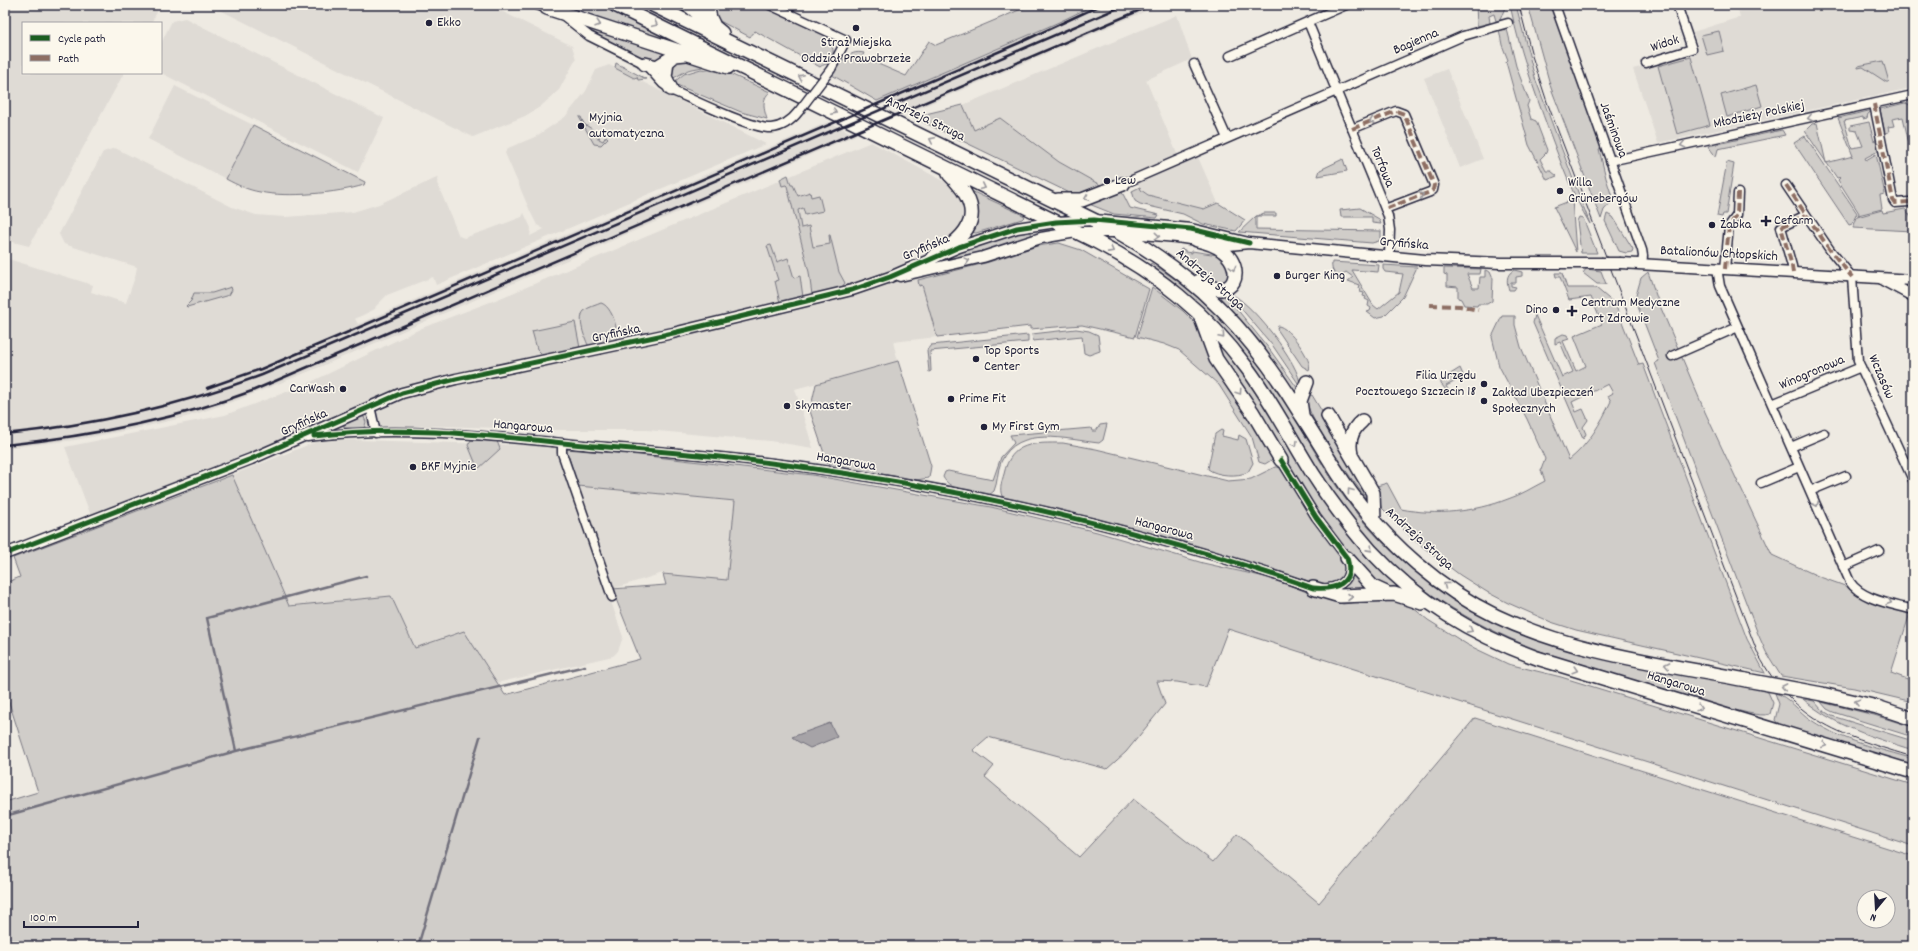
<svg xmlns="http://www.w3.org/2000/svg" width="1918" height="951" viewBox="0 0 1918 951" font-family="Dekko,sans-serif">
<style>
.built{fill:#dfdbd5}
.green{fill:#d0cdc9;stroke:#797882;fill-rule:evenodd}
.water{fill:#a6a3a7;stroke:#716f7c}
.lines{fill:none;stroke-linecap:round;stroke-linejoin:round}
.stream{stroke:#716f7c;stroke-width:2.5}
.minor-casing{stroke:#22223b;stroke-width:11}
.tertiary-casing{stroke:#22223b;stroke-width:13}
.primary-casing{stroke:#22223b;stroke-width:16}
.minor{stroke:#fbf7ec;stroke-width:8}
.tertiary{stroke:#fbf7ec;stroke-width:10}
.primary{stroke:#fbf7ec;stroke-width:13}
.tram{stroke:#22223b;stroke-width:1}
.rail{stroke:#22223b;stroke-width:2.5}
.minor-bridge-casing{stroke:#22223b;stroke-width:11;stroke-linecap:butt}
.tertiary-bridge-casing{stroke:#22223b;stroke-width:13;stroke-linecap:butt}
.primary-bridge-casing{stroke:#22223b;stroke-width:16;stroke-linecap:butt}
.minor-bridge{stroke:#fbf7ec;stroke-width:8}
.tertiary-bridge{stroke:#fbf7ec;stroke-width:10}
.primary-bridge{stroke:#fbf7ec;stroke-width:13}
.quiet{stroke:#8d6e63;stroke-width:4;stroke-dasharray:8 4;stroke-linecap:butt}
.cycleway-casing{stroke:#fbf7ec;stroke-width:8}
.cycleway{stroke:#1b5e20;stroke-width:5}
.oneway{stroke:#99979c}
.poi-dot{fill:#22223b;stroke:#fbf7ec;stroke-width:1.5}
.labels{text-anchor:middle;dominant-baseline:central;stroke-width:3;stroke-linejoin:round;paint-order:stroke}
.poi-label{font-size:14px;fill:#22223b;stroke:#fbf7ec;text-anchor:start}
.street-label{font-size:14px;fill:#22223b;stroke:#fbf7ec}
</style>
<rect width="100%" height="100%" fill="#eeeae2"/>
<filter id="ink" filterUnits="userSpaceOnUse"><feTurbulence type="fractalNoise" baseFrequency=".025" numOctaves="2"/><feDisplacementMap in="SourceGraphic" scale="8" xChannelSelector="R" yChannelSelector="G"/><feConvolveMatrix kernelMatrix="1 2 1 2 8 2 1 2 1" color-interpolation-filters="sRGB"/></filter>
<g filter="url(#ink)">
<path class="built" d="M5,5H161L151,23H23V73H124L29,246L5,240Z
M210,5H489L572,46L576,59L559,90L540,107L525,116L473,137Z
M1094,5H1106L1097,11L1111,5H1160L908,113L881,99L1059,22Z
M1753,5H1913V82L1911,88L1658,143L1633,69L1699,50L1693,32L1740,17L1738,9Z
M1177,15L1192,59L1146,80L1178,156L1194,148L1218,203L1212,207L1204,209L1148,195L1141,190L1135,177L1106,189L1059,162L974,130L963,105Z
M185,18L384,118L358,172L161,73V43L172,21Z
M609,65L766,144L436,285L433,277L387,295L376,306L375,309L355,319L358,324L828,122L856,135L315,369L238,400L186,417L134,429L75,440L5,448V258L93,285L91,292L126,303L135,277L137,267L64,244L59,234L103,152L115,148L232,207L256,215L269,216L286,217L353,212L379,204L439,177L437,183L459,236L464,238L490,229L522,217L524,213L531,228L530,236L544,229L537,225L530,211L505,153L508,148L535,137L565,117L586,91L596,70Z
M1447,69L1483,159L1460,168L1424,78Z
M175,86L253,125L226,179L148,139Z
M871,142L947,183L963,201L964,218L959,231L920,249L905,253L922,286L931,310L937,337L893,342L898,361L795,389L813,448L770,441L647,430H557L439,426L313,427L91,516L65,447L225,415L305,385L422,328L498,299Z
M323,439L559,446L623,637L618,651L613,656L497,683L464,631L415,648L391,596L289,606L232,475Z
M578,486L736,501L727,581L663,573L612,589Z"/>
<path class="green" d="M552,5H599L680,44V45Z
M711,5C726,5 744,2 760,5C769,6 823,32 828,38C833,44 835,55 831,61C828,65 823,64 820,67L755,31L750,37L716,19Z
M1031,5H1094L1059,22L877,101L832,75C840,64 848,49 864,53L862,57L906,76L929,41L936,45Z
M1476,5H1506L1500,20L1496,21L1494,14L1489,16L1490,23L1477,26Z
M1510,5H1516L1535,78L1590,224C1572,194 1561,163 1549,131C1534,90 1519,48 1510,5Z
M1528,5H1552L1602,148L1599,149L1606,178L1613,200L1604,210L1601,219L1551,88Z
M579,24L671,51L666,58L650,63L591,33Z
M1499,29L1507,30L1508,33L1516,66L1529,101L1527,106L1531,119L1536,121L1547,150L1546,153L1540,159L1546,171H1551L1557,176L1547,180L1529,145L1506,62L1508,60L1502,45Z
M1719,31L1724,51L1707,55L1701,35Z
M681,57L707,66L688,70L670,80L669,68Z
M1691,57L1710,125L1677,134L1658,66Z
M1883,61L1889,82H1886L1863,67L1858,68V66Z
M616,63L646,79L638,80L637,77L634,78L615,68Z
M701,69L728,73L770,92C761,99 764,110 767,119L741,112L677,85L674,82L684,74Z
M1756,85L1762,106L1727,117L1721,95Z
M1905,103L1911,105L1913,111V162L1903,117L1892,119L1894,126L1888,127L1889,132L1885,133L1880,109Z
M963,105L974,130L1000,118L1059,162L1102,186L1076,196L913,117Z
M1873,110L1868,114L1867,118L1863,119V117L1844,121L1852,148L1863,146L1857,131L1850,130V126L1869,122L1874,141L1878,138L1880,150L1865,158L1866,160L1876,154L1885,194L1880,195L1882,209L1858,215L1859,213L1838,180L1841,177L1837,178L1805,131L1812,124L1817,123L1826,163L1853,156L1838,118Z
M579,117H581L584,124L592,129L590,134L598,138L600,134L599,139L603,141L606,136L608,138L601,145L594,144Z
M253,125L365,182L364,185C338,193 287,198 260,192C248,190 237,185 226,179Z
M1782,130L1785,135L1718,149L1716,157L1708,146Z
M1805,136L1857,213L1852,224L1849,225L1794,143Z
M1343,159L1347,171L1318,176L1320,170Z
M1727,162L1734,164L1726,214H1723L1722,217L1717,216Z
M788,175L791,185H793L798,196L810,192L811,197L819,195L823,211L805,215L803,208L798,210L801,228L809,226L813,247L830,244L829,235H830L839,272L845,283L842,287L812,295L809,272L787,186L786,185L782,186L780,179Z
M1140,187L1141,190L1148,195L1204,209L1218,203L1245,220L1236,231L1203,224L1183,214L1140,204L1135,201L1132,191Z
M967,189L1025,216L1022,219L976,233L970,232Z
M1120,191L1123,194L1130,208L1159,215L1157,218L1114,214L1089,204Z
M1572,200L1576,252L1554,207Z
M1360,208L1379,219L1381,224L1372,223V217H1341L1340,210Z
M1905,209L1913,219V231L1853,228L1857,217L1882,210L1883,213Z
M1264,213H1276V216H1256V229L1381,231V238L1379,241L1372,243L1239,232L1255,217Z
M1607,214L1613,217L1633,249L1632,252L1626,253L1619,251L1605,221Z
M1579,217L1583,218L1597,253H1581L1577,221Z
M1030,229L1032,236L962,258L924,267L929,263L976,246Z
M1059,243L1081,250L1149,289L1135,337L1082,325L1030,329V326L937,337L922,285L919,286L918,280L989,262L1037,246Z
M771,245L777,262L788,258L794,278L800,276L803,297L780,303L775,281L778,280L767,246Z
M1181,249L1185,250V252L1192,253V251L1218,255L1230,266L1227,282L1219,283L1213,280L1179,253Z
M1332,262L1379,265L1378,272L1352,270L1373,305L1378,309L1399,292L1403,274L1385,272L1383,269V265L1417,267L1403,297L1384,316L1375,318L1367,312L1370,311L1371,308L1368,306L1369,301L1365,299L1366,297L1363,296L1364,293L1360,292L1361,289L1358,288L1359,285L1348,281L1353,277L1346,272L1340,276C1333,275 1331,268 1332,262Z
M1151,263C1202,295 1246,341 1278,391C1304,431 1324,472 1353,509C1389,555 1435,590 1485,618L1768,692L1773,703L1770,714C1759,718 1737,709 1724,708C1586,667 1447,640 1353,520C1316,472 1291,417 1255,367C1226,327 1191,293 1150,265Z
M1444,268L1481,269L1480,274H1467L1473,288H1479L1480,277H1485V270L1490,272L1493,279L1492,301L1487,304H1478L1477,306L1464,305L1461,299L1458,298V287L1447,286V275L1444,274Z
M1586,269L1601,271L1606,284H1597L1583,273Z
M1514,270L1522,272V276L1516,277V283H1511V286L1516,287L1514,290H1509C1507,283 1505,275 1514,270Z
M1648,272L1658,301L1705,412L1772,555L1820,577L1845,586L1862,597L1910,613L1891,673L1913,681V702L1854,688L1781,676L1766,652L1758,634L1655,363L1659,361L1635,299L1641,278Z
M1555,273H1562L1567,288H1596L1615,304L1639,365L1643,364L1747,639L1765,673L1576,630L1551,622L1508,603L1487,592L1460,575L1415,541L1381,507L1377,486L1387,483L1401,509C1436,516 1475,512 1508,499C1521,495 1533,487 1545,481L1541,470L1545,459L1527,419L1499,366L1492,337L1502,316H1515V325L1521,347L1569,460C1588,445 1601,423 1611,401L1608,396L1613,393L1608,384L1572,402L1576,412L1583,409L1588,420L1583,427L1586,434L1583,439L1533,323L1535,315L1562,377L1573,372L1560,342L1555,344V338L1563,334L1567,335L1569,339L1563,341L1576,371L1586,366L1574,336L1602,324L1591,297L1569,300L1560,277H1556Z
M231,287L232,290L229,295L187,307L186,306L191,301L194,293H212Z
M1152,287L1183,311L1200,328L1273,459L1265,464L1259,462L1252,437L1219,385L1179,350L1164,344L1137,337Z
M1222,293L1232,303L1270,350L1298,389L1295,391L1292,388L1261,343L1218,295Z
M1228,293C1248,297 1302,366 1300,386L1273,346Z
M601,303C612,306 620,332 615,341L589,347C585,339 577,319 584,311C588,307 597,305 601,303Z
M575,322L580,348L544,356L537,349L532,331Z
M1278,326C1288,326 1314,361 1309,370L1302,366L1277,329Z
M1076,329L1089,331L1098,335L1100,351L1089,355L1084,353L1082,336L1033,341L1032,334Z
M1028,335V342L930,351L931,371L929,372L927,350L931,345Z
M1214,336L1248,379L1336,518L1354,541L1408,593L1389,591L1365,574L1319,515L1225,365Z
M898,361L931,466L929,478L916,480L833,466L827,462L810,411L816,384Z
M1460,368L1464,377L1446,386L1449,391H1447L1441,384V380Z
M1312,395L1368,488L1369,502C1357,487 1302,412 1307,397Z
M360,416L364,417L366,422L364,429L344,428V424Z
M1107,424L1103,440L1099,443C1068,440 1018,424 1001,462C997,471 998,482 994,491L989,495C974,494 950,491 943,477L945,472L948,471L993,480L1001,457L1014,443L1010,435L1091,428L1092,431H1096L1100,425Z
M1221,430L1223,431L1222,436L1238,440L1239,435L1246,439L1253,463L1248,472C1238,477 1217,476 1208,469L1215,434Z
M471,440L497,441L500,449L478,469L468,445Z
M1063,443L1096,449L1228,481L1251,479L1275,467H1280L1345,559C1347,570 1344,576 1336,584L1321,585L1195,546L1009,500L1002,496C999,489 1002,481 1004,474C1011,441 1035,443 1063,443Z
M566,449L639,455L812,475L991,507L1097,532L1203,563L1274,579L1319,597L1343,604L1381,599L1407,603L1428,620L1468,645L1508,664L1561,677L1913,785V846L1228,629L1206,687L1177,682L1157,681L1165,704L1126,752L1107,769L988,737L973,750L994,766L985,777L1079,857L1133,799L1213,862L1237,834L1319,903L1475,718L1913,856V946H5V802L38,792L5,690V583L20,577L13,558L232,475L289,606L391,596L415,648L464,631L505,695L640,659L612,589L666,585L663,574L727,580L735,501L578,486ZM1864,897H1888V921H1864Z
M1353,570L1372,590L1331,591Z
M1775,693C1788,696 1799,712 1811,720C1844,742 1878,748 1913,759V765L1778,724L1775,720L1779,704Z
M1803,699L1814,701L1822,710L1832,716L1913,741V750C1875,738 1834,726 1803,699Z
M1821,702L1874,715L1913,727V737L1833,712L1827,709Z"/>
<path class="water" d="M830,723L837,737L810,748L797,741L792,737Z"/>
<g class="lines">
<path class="stream" d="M236,751L207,618L366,576
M5,816L236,751L585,666
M418,946L480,737"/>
<defs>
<path id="minor" d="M537,5L551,10
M770,5L846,40L831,69
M1555,5L1642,250L1643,256L1642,264
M565,17L589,36L645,64L663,84L673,91C694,100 752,129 771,128C784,127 792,120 799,111
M1308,22L1388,216L1390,230L1389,256
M1230,56L1346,5
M1646,63L1692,49L1677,5
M1194,64L1227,138
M1874,104L1893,200L1895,203L1909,202
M1352,129L1396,111L1404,114L1434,185L1433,190L1430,192L1385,209
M1610,161L1913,95
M1123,184L1463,36L1508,23
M1786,185L1830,250L1852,277L1858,361L1913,480
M1717,268L1720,286L1850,582C1862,600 1893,604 1913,610
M1725,269L1729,226L1737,215L1738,193
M1793,273L1792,266L1781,227L1806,215
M1672,356L1738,327
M1772,404L1861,367
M370,406L376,433
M307,437C403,425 499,437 594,446C659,451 724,456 789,465C967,489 1143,529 1313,588C1335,590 1355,584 1347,558L1316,517L1281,460
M562,443V453L612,597
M1791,447L1824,433
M1761,483L1799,467
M1810,491L1846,476
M1843,567L1879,551"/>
<path id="tertiary" d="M1621,263L1913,280
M900,276L983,257L1041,238L1076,232H1118L1177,237L1229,245L1249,243L1425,260L1501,263H1601
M1883,280L1913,296
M5,554L251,459L402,393L456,379L673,333L852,290L890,277L959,247L1017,228L1056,222L1094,220L1191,229L1249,243"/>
<path id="primary" d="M615,5L1095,241C1156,273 1205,311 1247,368C1272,401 1291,439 1313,474C1330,501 1350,527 1371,551C1419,603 1472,634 1537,658L1913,772
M653,5L1118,232C1201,278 1253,336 1302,416C1319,442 1334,469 1352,494C1389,544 1440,589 1496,616C1574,653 1663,664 1746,680
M688,5L722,33
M707,5L710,18L713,24
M547,8L728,67
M645,64L657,67L668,60
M671,89L665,77L667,62L675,55L686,54
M1058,200H1082L1123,184
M1197,240C1206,242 1216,245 1223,251C1246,269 1235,305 1199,281
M933,257C973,234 987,211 949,174
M1201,318L1216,359L1253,413L1281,460
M1302,415L1300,401L1307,382
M1328,416L1373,493L1374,521
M1351,454C1348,441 1352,429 1362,421
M1347,558L1373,587L1386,593
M1313,588L1340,596L1394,594L1422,603
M1822,694L1877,707L1913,719"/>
</defs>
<use href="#minor" class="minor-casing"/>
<use href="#tertiary" class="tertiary-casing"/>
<use href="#primary" class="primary-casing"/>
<use href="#minor" class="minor"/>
<use href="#tertiary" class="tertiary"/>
<use href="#primary" class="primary"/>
<path class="tram" d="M1519,5L1532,56L1547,102L1758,654C1795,723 1844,736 1913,757"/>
<path class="rail" d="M207,388L261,369L346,333L1019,43L1101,5
M5,434C94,425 179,406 262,375L1125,5
M5,445C90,436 172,421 252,391L1152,5"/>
<defs>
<path id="minor-bridge" d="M799,111L831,69"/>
<path id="tertiary-bridge" d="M1601,263H1621"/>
<path id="primary-bridge" d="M1746,680L1822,694"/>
</defs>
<use href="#minor-bridge" class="minor-bridge-casing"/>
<use href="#tertiary-bridge" class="tertiary-bridge-casing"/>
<use href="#primary-bridge" class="primary-bridge-casing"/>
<use href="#minor-bridge" class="minor-bridge"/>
<use href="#tertiary-bridge" class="tertiary-bridge"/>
<use href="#primary-bridge" class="primary-bridge"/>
<path class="quiet" d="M1874,104L1893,200L1895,203L1909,202
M1352,129L1396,111L1404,114L1434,185L1433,190L1430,192L1385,209
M1786,185L1830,250L1852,277
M1725,269L1729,226L1737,215L1738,193
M1793,273L1792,266L1781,227L1806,215
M1430,305L1460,306L1478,310"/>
<defs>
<path id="cycleway" d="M314,436C407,424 501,437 594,446C658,451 723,456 787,465C966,489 1143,529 1313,588C1335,590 1355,584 1347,558L1316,517L1281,460
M5,554L251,459L402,393L456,379L673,333L852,290L890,277L959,247L1017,228L1056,222L1094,220L1191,229L1249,243"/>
</defs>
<use href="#cycleway" class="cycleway-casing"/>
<use href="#cycleway" class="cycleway"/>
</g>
<defs><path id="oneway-chevron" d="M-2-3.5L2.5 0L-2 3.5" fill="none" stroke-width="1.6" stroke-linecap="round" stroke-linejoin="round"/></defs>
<g class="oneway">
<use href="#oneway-chevron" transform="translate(598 24) rotate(18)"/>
<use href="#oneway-chevron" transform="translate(655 24) rotate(25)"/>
<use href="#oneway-chevron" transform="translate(801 77) rotate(-154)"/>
<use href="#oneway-chevron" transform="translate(834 112) rotate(27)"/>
<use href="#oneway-chevron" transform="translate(1810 118) rotate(168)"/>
<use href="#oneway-chevron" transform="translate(1372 121) rotate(158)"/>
<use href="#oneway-chevron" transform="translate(932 140) rotate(-154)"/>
<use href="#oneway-chevron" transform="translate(1683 145) rotate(168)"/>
<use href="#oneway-chevron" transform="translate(983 187) rotate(25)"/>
<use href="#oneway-chevron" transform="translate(1421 195) rotate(-21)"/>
<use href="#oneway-chevron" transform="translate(1087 198) rotate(159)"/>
<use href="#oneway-chevron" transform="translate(1157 236) rotate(5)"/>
<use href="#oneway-chevron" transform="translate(1111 250) rotate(28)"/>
<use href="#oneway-chevron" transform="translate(967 261) rotate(-15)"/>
<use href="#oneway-chevron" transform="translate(1233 268) rotate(76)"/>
<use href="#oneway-chevron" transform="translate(1222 336) rotate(49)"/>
<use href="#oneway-chevron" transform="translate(1239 392) rotate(56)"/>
<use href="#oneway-chevron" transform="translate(1295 444) rotate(59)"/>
<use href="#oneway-chevron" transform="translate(1350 491) rotate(-126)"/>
<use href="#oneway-chevron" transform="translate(1816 504) rotate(66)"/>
<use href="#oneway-chevron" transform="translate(1370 549) rotate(48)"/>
<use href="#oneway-chevron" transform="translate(1446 585) rotate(-143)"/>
<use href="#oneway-chevron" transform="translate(1350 597)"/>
<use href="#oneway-chevron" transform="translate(1889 602) rotate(18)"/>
<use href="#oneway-chevron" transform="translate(1470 630) rotate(29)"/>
<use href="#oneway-chevron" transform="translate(1667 665) rotate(-169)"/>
<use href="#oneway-chevron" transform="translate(1575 670) rotate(17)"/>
<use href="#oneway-chevron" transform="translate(1784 687) rotate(-169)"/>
<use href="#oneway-chevron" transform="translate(1857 702) rotate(-165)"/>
<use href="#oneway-chevron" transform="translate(1699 708) rotate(17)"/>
<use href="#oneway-chevron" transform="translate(1824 745) rotate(17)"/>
</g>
</g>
<g class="poi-dot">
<circle cx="429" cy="23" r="4"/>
<circle cx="856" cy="28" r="4"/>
<circle cx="581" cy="126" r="4"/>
<circle cx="1107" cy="181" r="4"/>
<circle cx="1560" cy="191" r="4"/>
<path d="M1764 215h4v4h4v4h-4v4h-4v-4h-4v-4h4z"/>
<circle cx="1712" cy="225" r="4"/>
<circle cx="1277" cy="276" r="4"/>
<circle cx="1556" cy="310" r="4"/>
<path d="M1570 305h4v4h4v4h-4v4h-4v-4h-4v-4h4z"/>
<circle cx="976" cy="359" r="4"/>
<circle cx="1484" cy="384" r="4"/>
<circle cx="343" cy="389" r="4"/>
<circle cx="951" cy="399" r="4"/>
<circle cx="1484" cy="401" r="4"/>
<circle cx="787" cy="406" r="4"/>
<circle cx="984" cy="427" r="4"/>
<circle cx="413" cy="467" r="4"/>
</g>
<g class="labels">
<g class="poi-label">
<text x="437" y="23">Ekko</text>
<text x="856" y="43" text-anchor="middle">Straż Miejska<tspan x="856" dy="16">Oddział Prawobrzeże</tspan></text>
<text x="589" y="118">Myjnia<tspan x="589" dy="16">automatyczna</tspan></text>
<text x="1115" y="181">Lew</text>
<text x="1568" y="183">Willa<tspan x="1568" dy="16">Grünebergów</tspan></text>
<text x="1774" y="221">Cefarm</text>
<text x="1720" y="225">Żabka</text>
<text x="1285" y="276">Burger King</text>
<text x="1581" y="303">Centrum Medyczne<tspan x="1581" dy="16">Port Zdrowie</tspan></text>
<text x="1548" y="310" text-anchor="end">Dino</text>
<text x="984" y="351">Top Sports<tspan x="984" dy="16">Center</tspan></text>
<text x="1476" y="376" text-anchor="end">Filia Urzędu<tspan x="1476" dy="16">Pocztowego Szczecin 18</tspan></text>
<text x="335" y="389" text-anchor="end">CarWash</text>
<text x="1492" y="393">Zakład Ubezpieczeń<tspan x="1492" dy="16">Społecznych</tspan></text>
<text x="959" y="399">Prime Fit</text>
<text x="795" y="406">Skymaster</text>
<text x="992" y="427">My First Gym</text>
<text x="421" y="467">BKF Myjnie</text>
</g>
<g class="street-label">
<text transform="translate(1416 42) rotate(-23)">Bagienna</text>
<text transform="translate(1665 44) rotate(-17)">Widok</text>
<text transform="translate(1759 115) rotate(-12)">Młodzieży Polskiej</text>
<text transform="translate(925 119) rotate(26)">Andrzeja Struga</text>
<text transform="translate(1613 130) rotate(70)">Jaśminowa</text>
<text transform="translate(1382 167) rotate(68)">Torfowa</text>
<text transform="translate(1404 244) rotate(5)">Gryfińska</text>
<text transform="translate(926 248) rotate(-23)">Gryfińska</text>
<text transform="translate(1719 254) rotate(3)">Batalionów Chłopskich</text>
<text transform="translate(1210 280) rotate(41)">Andrzeja Struga</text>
<text transform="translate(616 334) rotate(-12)">Gryfińska</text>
<text transform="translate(1812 373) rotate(-23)">Winogronowa</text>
<text transform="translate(1881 377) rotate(67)">Wczasów</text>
<text transform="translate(304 423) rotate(-24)">Gryfińska</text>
<text transform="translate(523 427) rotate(5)">Hangarowa</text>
<text transform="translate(846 462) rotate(10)">Hangarowa</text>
<text transform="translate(1164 529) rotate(15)">Hangarowa</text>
<text transform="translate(1419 539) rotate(42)">Andrzeja Struga</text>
<text transform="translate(1676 684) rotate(17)">Hangarowa</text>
</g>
</g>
<rect width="1918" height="951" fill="none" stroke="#fbf7ec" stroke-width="20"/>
<rect x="10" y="10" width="1898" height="931" fill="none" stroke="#22223b" stroke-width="1.5" filter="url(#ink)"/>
<rect x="22" y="22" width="140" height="52" fill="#fbf7ec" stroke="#a4a2a5"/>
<rect x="30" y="35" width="20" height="6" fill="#1b5e20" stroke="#a4a2a5"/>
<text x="58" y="42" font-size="12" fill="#22223b">Cycle path</text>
<rect x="30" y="55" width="20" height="6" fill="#8d6e63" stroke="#a4a2a5"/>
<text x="58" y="62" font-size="12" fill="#22223b">Path</text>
<g transform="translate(1876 909) rotate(198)"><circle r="19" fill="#fbf7ec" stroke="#a4a2a5"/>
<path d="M0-3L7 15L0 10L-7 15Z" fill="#22223b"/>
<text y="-6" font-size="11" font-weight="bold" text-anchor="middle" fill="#22223b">N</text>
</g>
<path d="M24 921v6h114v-6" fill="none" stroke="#22223b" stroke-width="2"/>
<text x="30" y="921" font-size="12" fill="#22223b" stroke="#fbf7ec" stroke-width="3" paint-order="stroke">100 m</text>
</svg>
